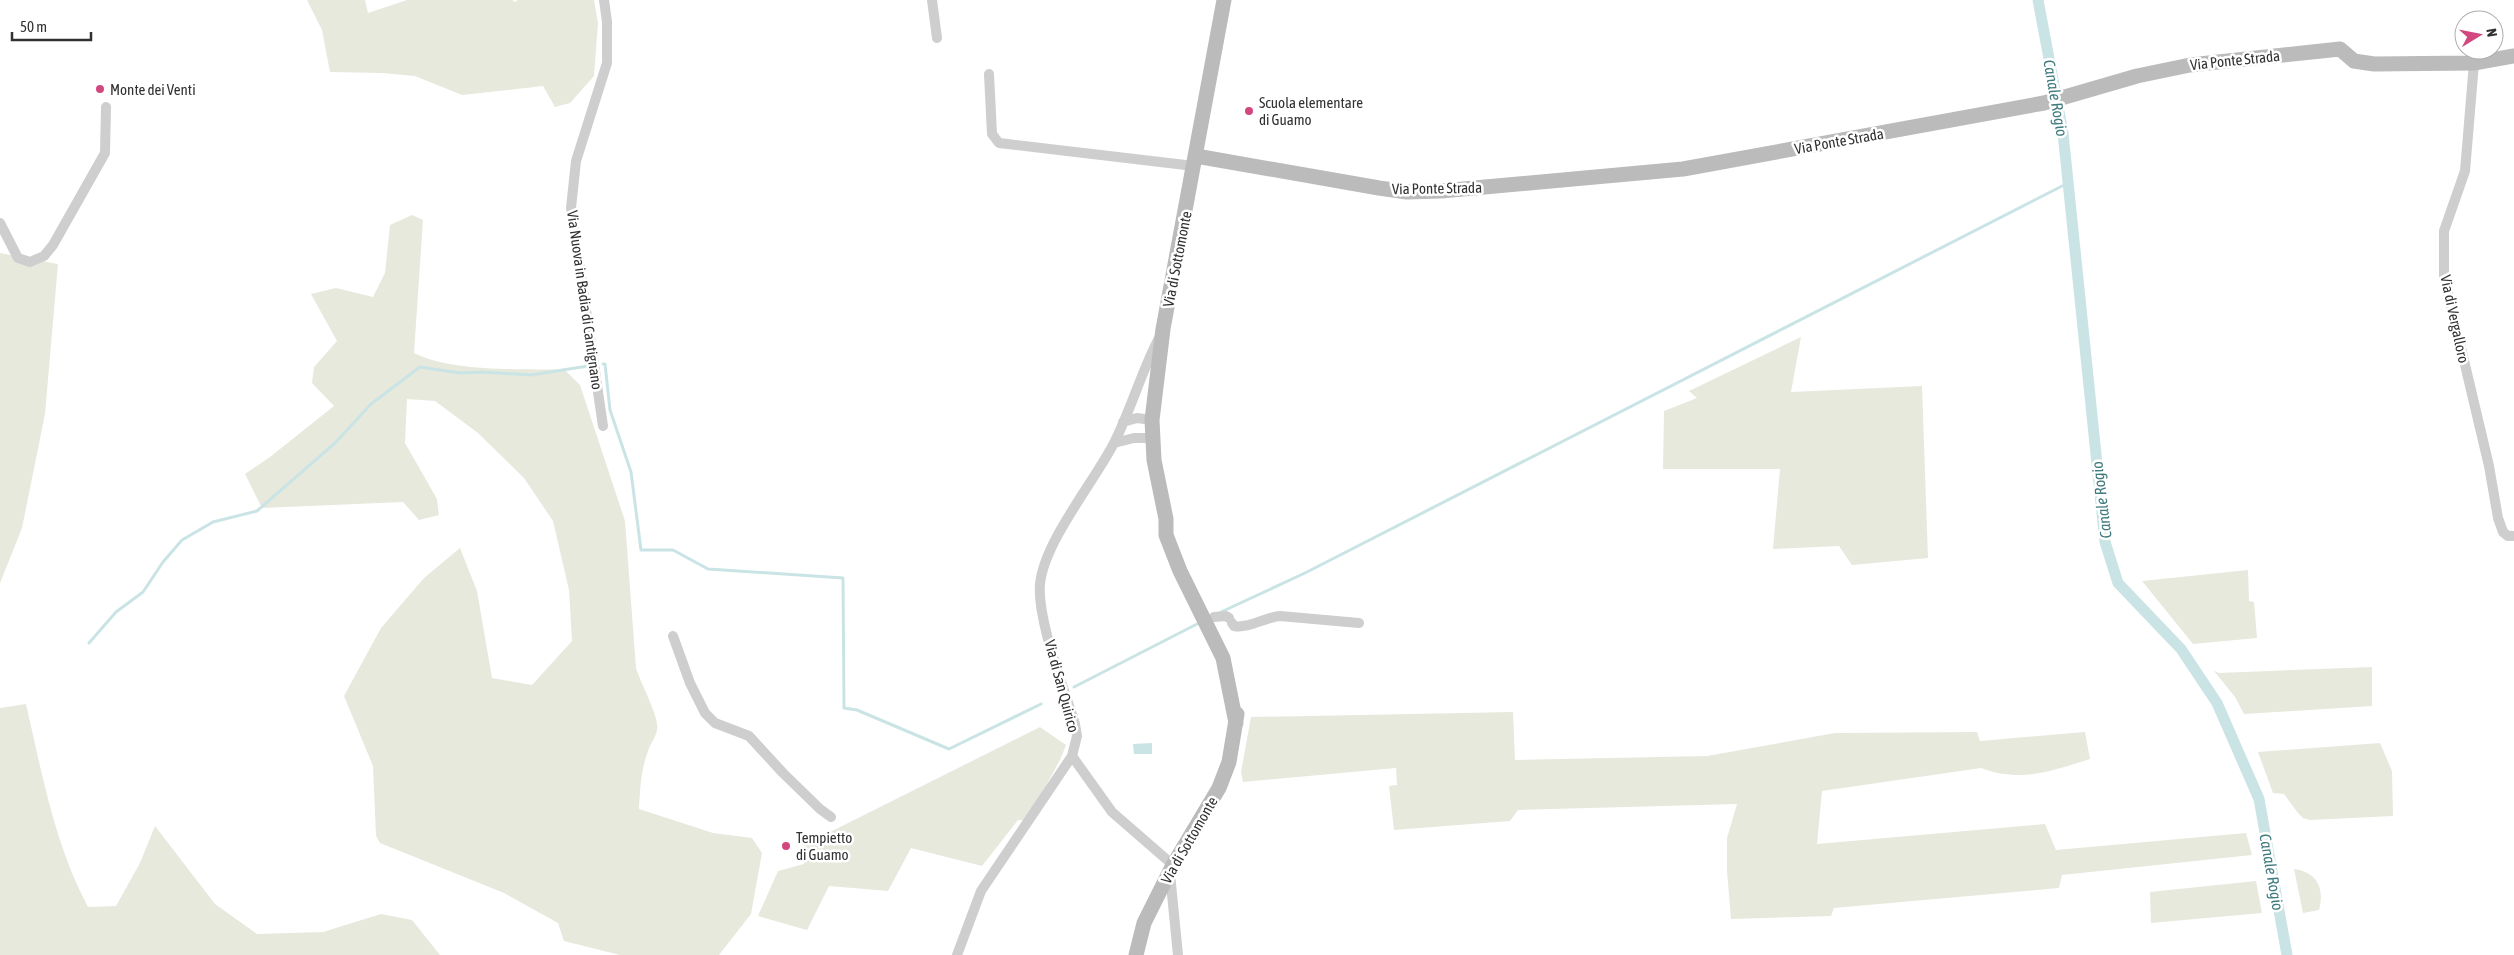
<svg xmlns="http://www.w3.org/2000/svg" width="2514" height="955" viewBox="0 0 2514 955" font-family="'Asap Condensed',sans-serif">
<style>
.green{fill:#e7e9dd}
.water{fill:#cae4e5}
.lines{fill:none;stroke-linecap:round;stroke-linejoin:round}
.stream{stroke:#cae4e5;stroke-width:3}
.canal{stroke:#cae4e5;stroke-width:11}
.street{stroke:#cecece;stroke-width:10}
.secondary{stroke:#bbb;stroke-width:15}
.poi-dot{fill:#d3477f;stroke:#fff;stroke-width:2}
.labels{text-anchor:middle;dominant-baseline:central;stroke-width:5;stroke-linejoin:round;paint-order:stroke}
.street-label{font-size:15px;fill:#313131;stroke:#fff}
.poi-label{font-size:15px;fill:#313131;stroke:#fff;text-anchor:start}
.water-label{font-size:16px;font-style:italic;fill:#417b7f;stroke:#fff}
</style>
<rect width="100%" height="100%" fill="#fff"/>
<path class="green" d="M307,0H365L368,13L407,0H512L515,2L518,0H594L598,23L594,76L570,103L555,107L543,86L462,95L415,76L382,73L330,72L322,30Z
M412,215L423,220L414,353C455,373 520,368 565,370L580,385L625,521L636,668C640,682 660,718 657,730C656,737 650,744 648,751C641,770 640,789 639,809L713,833L752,838L762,853L751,914L719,955H620L564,941L558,923L504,893L380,843L376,836L373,766L344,696L381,628L424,578L460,548L477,591L492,678L532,685L572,641L569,590L553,521L524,478L478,433L435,401L407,399L405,443L437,499L439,515L419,520L403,502L262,508L245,474L270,457L334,406L312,383L314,367L337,341L311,294L336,288L373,297L385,273L390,225Z
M0,253L58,264L45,414L22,528L0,583Z
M1801,337L1791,392L1922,386L1928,558L1852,565L1839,546L1773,549L1780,469H1663L1664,411L1697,398L1689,391Z
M2248,570L2249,601L2254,602L2257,638L2193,644L2142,581Z
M2372,667V706L2244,714L2235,697L2214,671L2219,673Z
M26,704C42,773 54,843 88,907L116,906L140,863L155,826L215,904L257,934L323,932L381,914L412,920L440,955H0V708Z
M1513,712L1515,760L1707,756L1835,733L1977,732L1980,741L2085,732L2090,759C2051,771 2021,783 1981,768L1822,791L1817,844L2045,824L2056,850L2246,833L2252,855L2062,875L2059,888L1834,908L1831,916L1731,919L1727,871V838L1737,804L1518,810L1510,821L1394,830L1389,786L1397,785L1396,768L1243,782L1241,772L1251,717Z
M1040,727L1066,745L1060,760L1027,820H1018L982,866L911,848L888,891L829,886L807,930L758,916L778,871L804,864V845Z
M2380,743L2392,771L2393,816L2310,820L2303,818L2298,813L2284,794L2273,793L2258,752Z
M2294,869C2317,872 2325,888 2319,910L2303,913Z
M2256,881L2262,913L2151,923L2150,892Z"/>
<path class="water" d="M1152,743V754H1134L1133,744Z"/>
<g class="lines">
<path class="stream" d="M603,364H605L610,410L631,472L641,550H673L708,569L843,578L844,708L857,710L949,749L1041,704
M1221,612L1305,573L2068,183
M89,643L116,612L143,592L163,562L182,540L213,522L257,511L335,443L371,404L420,367L460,373L484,372L531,375L588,366
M1074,687L1199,623"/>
<path class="canal" d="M2038,0L2063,133L2105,542L2118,583L2181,649L2217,703L2259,799L2287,955"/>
<path class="street" d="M932,0L937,38
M2474,63L2465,171L2444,231V276L2489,466L2498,518L2503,532L2508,536H2514
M989,74L992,134L999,143L1194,166
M0,223L18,258L30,262L44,256L53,245L105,153L106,107
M1123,422L1137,418L1152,420
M603,426L571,208L576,161L607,63V22L604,0
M1114,443L1134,438H1153
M1214,617L1226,616L1229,618
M1232,623L1234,626C1249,629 1265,617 1280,616L1359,623
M673,636L690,683L705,713L715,723L749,736L783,773L820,809L831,817
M1072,756L1112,812L1173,865
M1170,874L1178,955
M957,955L981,891L1072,756L1077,736L1075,724C1064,688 1037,620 1040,584C1044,542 1094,482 1114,443C1131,410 1141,372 1159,338"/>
<path class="secondary" d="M1224,0L1163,329L1152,420L1154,460L1166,519V535L1180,571L1223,658L1236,723
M1196,156L1379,188L1407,192L1441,191L1683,169L2044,103L2137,76L2190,65L2340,49L2354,61L2374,64L2474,63L2514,56
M1136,955L1144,923L1173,865L1219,788L1229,762L1237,714"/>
</g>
<g class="poi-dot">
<circle cx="100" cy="89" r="5"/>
<circle cx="1249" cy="111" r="5"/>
<circle cx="786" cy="846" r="5"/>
</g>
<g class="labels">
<g class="street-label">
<text transform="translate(2235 60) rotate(-6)">Via Ponte Strada</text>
<text transform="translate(1839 141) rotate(-10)">Via Ponte Strada</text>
<text transform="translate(1437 188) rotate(-1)">Via Ponte Strada</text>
<text transform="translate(1177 259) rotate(-79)">Via di Sottomonte</text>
<text transform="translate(585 300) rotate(82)">Via Nuova in Badia di Cantignano</text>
<text transform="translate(2455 319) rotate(78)">Via di Vergalloro</text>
<text transform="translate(1062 686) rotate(75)">Via di San Quirico</text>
<text transform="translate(1189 840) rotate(-60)">Via di Sottomonte</text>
</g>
<g class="poi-label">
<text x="110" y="89">Monte dei Venti</text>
<text x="1259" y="102">Scuola elementare<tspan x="1259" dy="17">di Guamo</tspan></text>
<text x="796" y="837">Tempietto<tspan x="796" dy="17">di Guamo</tspan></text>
</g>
<g class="water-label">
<text transform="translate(2056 98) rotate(80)">Canale Rogio</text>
<text transform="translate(2101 500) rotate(-97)">Canale Rogio</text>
<text transform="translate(2272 872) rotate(80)">Canale Rogio</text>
</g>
</g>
<g transform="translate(2479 35) rotate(80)"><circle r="24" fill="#ffffff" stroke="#adadad"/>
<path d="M0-4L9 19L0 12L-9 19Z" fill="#d3477f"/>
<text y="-8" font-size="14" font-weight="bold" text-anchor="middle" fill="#313131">N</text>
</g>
<path d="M12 32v8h79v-8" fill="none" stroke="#313131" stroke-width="2.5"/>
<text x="20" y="32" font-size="15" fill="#313131" stroke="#ffffff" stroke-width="4" paint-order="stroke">50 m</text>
</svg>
